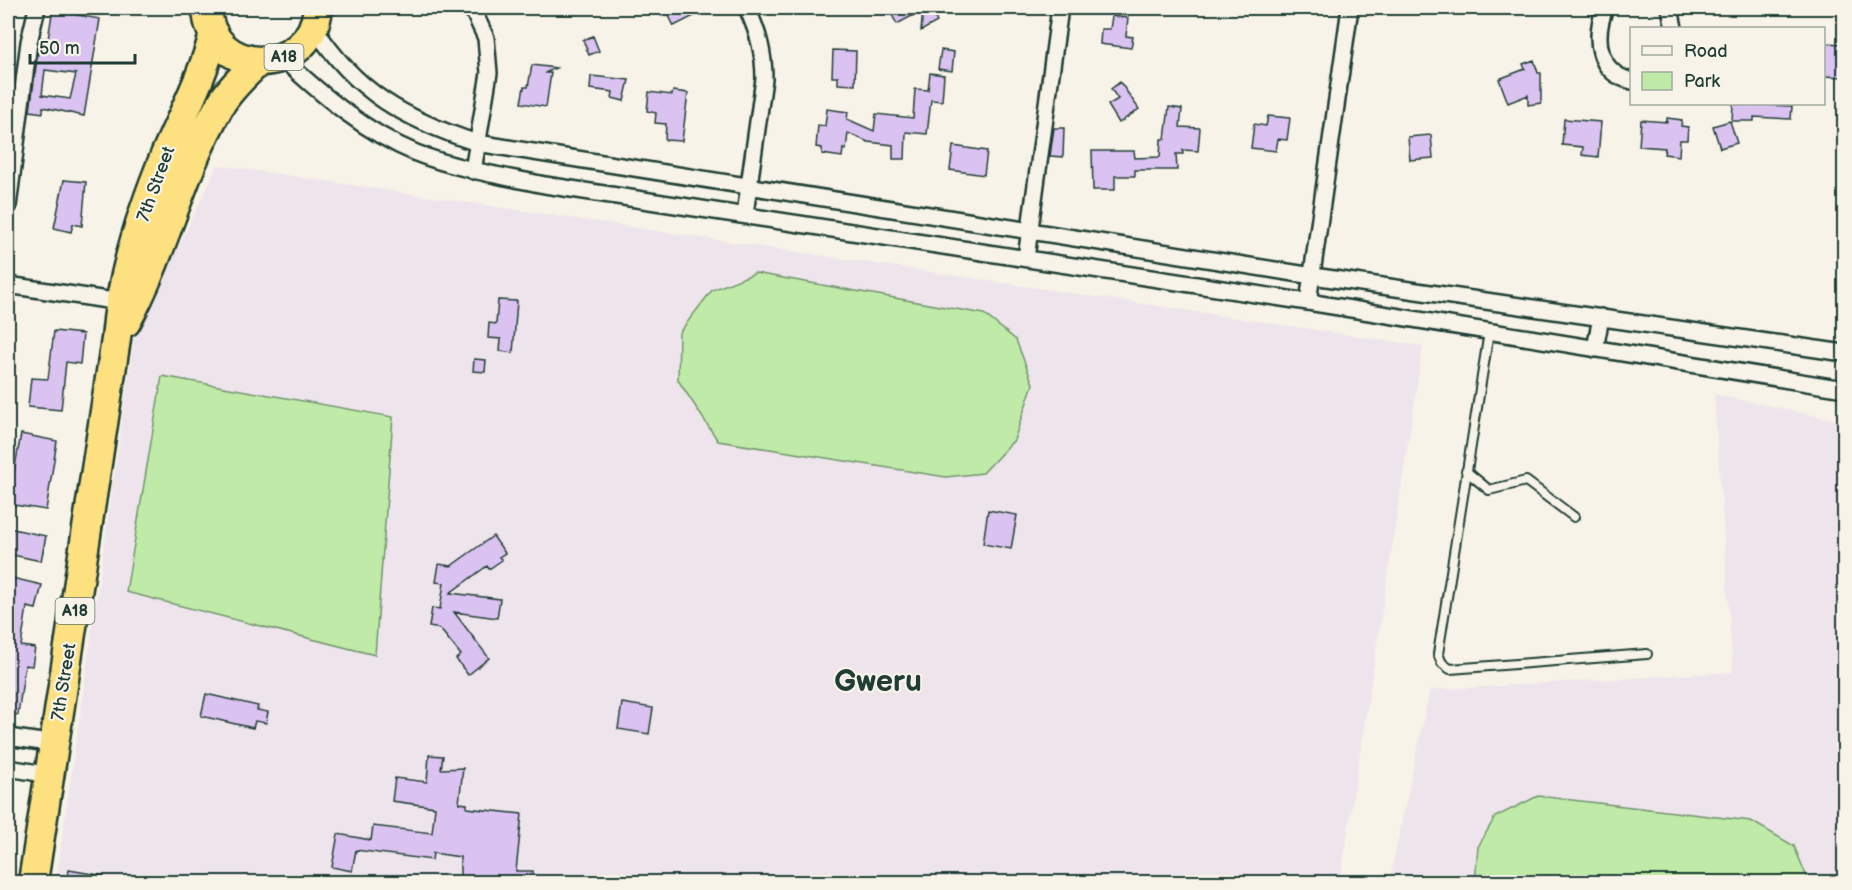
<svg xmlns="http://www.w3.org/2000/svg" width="1852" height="890" viewBox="0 0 1852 890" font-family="'Balsamiq Sans',sans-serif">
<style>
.built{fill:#eee4eb}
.green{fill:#c0eaa7;stroke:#70946e;stroke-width:1.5}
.building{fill:#dac2f1;stroke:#1f3d34;stroke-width:1.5;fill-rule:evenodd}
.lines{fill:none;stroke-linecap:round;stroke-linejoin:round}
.lane-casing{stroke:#1f3d34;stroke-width:12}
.street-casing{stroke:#1f3d34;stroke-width:20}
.highway-casing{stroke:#1f3d34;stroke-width:33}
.lane{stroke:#f7f3e8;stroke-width:8}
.street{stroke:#f7f3e8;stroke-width:15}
.highway{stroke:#fde080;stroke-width:28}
.labels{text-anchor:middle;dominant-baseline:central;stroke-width:4.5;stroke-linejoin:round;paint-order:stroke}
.shield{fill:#f7f3e8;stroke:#60746a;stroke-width:1.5}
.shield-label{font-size:16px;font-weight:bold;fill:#1f3d34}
.street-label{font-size:18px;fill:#1f3d34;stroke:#f7f3e8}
.town-label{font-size:30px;font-weight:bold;fill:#1f3d34;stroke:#f7f3e8}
</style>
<rect width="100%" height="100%" fill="#f7f3e8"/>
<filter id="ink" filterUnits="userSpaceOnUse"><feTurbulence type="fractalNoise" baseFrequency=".0167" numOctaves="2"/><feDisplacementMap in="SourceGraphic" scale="12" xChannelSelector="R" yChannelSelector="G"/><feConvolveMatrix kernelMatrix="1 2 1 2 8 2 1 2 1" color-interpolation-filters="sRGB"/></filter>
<g filter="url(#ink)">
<path class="built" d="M218,165L1423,346L1340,882H56L134,338Z
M1714,394L1844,422V882H1389L1430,690L1733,672Z"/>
<path class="green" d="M755,273L984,314L1016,340L1033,384L1014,440L983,473L946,477L718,441L678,380L679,333L712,290Z
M162,376L393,417L375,655L126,592Z
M1538,796L1751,821L1794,846L1809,882H1475L1478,847L1495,817Z"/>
<path class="building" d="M53,8H67L66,13L100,19L84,116L43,107V113L30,111L39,44L40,38L48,39ZM45,70L76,74L70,99L42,95Z
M665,8H692L696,15L674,26Z
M888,8H930L937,22L921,31L923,10L897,24Z
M1112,16L1128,18L1126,36L1133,37L1131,48L1100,44L1101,29H1110Z
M593,36L599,51L589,55L583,40Z
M1825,43L1843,44V77L1824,76Z
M833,50L856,51L855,85L838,84V77H832Z
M941,50L954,52L952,71L938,69Z
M1534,60L1538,73H1541V103L1528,105V95L1508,103L1499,79L1525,69L1523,64Z
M532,65L556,68L545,73H551L546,107L521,103L524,87H528Z
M930,73L944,75L942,101L931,100L927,134L906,132L905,159H893V145L868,142L848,133L846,150L843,149L842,157L822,154V148L816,147L818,125L825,126L827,109L848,112L847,119L874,131L876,114L913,118L915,89L928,90Z
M591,76L629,80L624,101L612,98L613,92L590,89Z
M1120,82L1139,109L1119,123L1108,105L1118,99L1111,89Z
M673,91L688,93L682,141L665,140L666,124L655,123L656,113L647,111L649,92L672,95Z
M1733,104L1792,106L1791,119L1754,117V121H1732Z
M1169,107L1182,109L1180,127L1200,128L1198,151L1183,150V154H1176L1177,170H1135V176H1115V190H1093L1092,151H1134L1135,158L1160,157L1161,139H1165Z
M1268,116L1290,118L1287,140L1278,139L1276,151L1251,148L1254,124L1266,126Z
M1667,118L1682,120L1681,126L1688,127L1687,140H1680L1679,156L1664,154L1665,148L1639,146L1641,120L1667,122Z
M1564,119L1601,122L1598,157L1582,155L1583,147L1562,145Z
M1730,121L1737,143L1720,148L1713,126Z
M1054,128H1064L1063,157L1050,156Z
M1431,135L1433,158L1410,160L1408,137Z
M953,146L987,151L984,175L950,170Z
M64,180L86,182L82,226L73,224L71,232L54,228Z
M498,300L517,301L513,353L500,351L501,339L488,338L489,323L496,324Z
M54,331L83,334L80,364L66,362L61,410L28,407L31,378L48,379Z
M474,359L486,360L485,372L473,371Z
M21,434L57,441L46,510L8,504V471L14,472Z
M988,510L1017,515L1011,549L983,544Z
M8,528L46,536L41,561L8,554Z
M493,536L505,553L499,557L502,560L489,569L487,566L450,593L500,599L497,618L454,612L489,658L468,675L456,659L461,655L440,629L429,627L432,608L440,609L444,583L436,582L439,564L451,566Z
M8,577L42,585L36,609L27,607L21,646L35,648L32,666L25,665L18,715L8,714Z
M206,694L258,706L257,710L268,712L266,723L255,721L253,728L201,716Z
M622,703L653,708L649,734L618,729Z
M429,755L443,756L441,769L463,768L459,803L467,804V808L522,814L516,871H533V882H460V857L433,853L432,860L356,850L352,871L332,867L338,834L371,840L373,826L432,833L435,807L392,801L395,778L427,782Z
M69,870L104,876V882H67Z"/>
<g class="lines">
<defs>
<path id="lane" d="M1489,332L1438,654L1442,663L1450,669L1647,654
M1466,471L1489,490L1526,481L1574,517"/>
<path id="street" d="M472,8L486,38L489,73L473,171
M1605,8C1594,36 1596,73 1632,81
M1670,8L1674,28
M314,27C356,93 405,119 477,143L1313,276L1844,353
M282,58C322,95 365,132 416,153C457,169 502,176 545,185L1308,302L1844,389
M8,206L29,42L37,8
M745,214L764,79C764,52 758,32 747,8
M1026,258L1060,8
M8,285L127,303
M1308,302L1350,8
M1595,349L1601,317
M8,737L55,744
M8,768L51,775"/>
<path id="highway" d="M207,8C209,78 311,79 318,8
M126,322C164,253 180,175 219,107C228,90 245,75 258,62
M33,882L116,339C121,275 141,213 166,153C183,114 203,76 214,34"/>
</defs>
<use href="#lane" class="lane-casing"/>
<use href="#street" class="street-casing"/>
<use href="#highway" class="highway-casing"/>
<use href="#lane" class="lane"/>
<use href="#street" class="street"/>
<use href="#highway" class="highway"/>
</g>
</g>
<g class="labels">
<g class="shield">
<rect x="264.5" y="44" width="39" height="26" rx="4.5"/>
<rect x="55.5" y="598" width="39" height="26" rx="4.5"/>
</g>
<g class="shield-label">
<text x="284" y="57">A18</text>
<text x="75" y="611">A18</text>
</g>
<g class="street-label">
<text transform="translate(156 184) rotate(-70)">7th Street</text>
<text transform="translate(64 682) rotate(-81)">7th Street</text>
</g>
<g class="town-label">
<text x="878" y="682">Gweru</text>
</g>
</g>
<rect width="1852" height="890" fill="none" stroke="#f7f3e8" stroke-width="30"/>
<rect x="15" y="15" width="1822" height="860" fill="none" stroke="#1f3d34" stroke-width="2" filter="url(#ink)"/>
<rect x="1630" y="27" width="195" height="78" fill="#f7f3e8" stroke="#a1aaa0" stroke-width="1.5"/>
<rect x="1642" y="46" width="30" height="9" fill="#f7f3e8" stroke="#a1aaa0" stroke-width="1.5"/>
<text x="1684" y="57" font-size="18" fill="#1f3d34">Road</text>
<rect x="1642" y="72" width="30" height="18" fill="#c0eaa7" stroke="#a1aaa0" stroke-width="1.5"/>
<text x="1684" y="87" font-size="18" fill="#1f3d34">Park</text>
<path d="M30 54v9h105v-9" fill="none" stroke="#1f3d34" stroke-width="3"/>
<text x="39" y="54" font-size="18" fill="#1f3d34" stroke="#f7f3e8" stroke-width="4.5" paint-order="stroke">50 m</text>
</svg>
